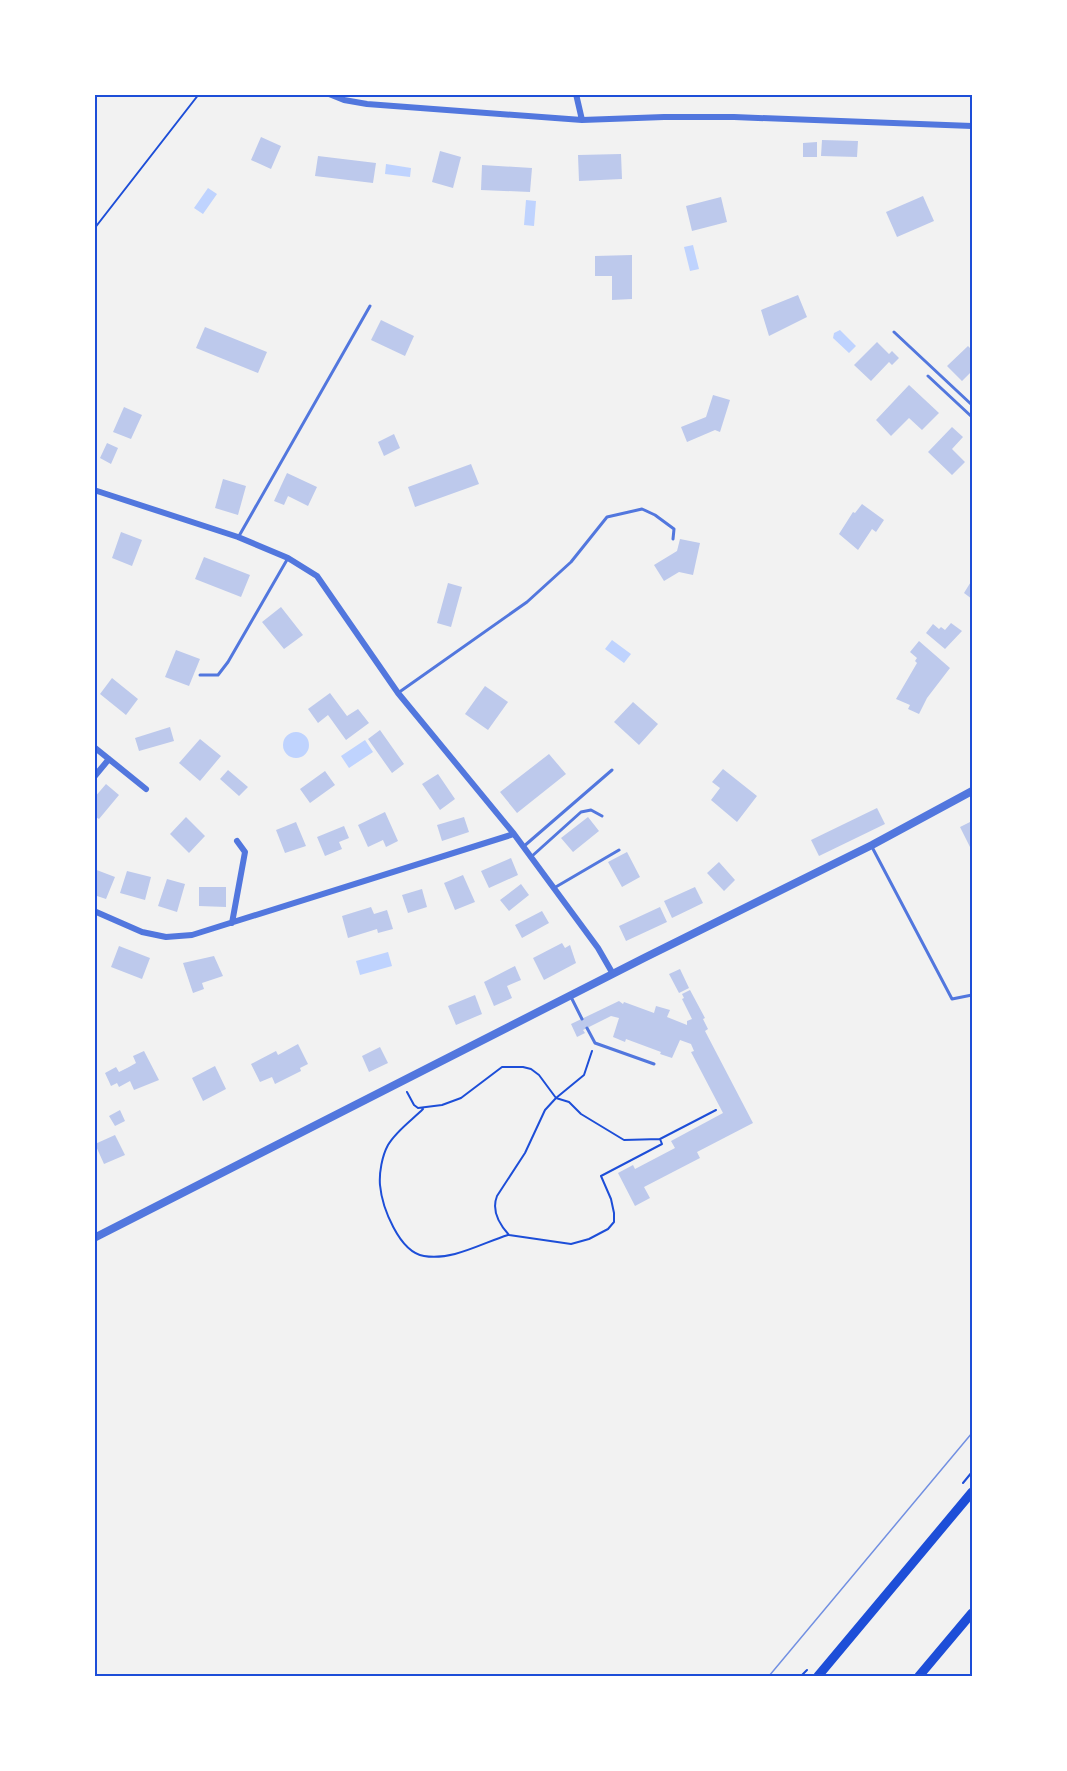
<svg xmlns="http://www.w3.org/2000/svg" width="1067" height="1771" viewBox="0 0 1067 1771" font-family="'Playfair Display',serif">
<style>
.water{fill:#bfd3fe}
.building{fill:#bdc9ec}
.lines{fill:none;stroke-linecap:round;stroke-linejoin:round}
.path{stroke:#1d4ed8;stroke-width:2}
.service{stroke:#5277de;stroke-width:3}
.minor{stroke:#5277de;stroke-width:6}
.tertiary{stroke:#5277de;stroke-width:8}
.primary{stroke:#1d4ed8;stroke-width:9}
.tram{stroke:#7290e2;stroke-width:1.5}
.neatline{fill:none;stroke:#1d4ed8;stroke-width:2}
</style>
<rect width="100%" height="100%" fill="#f2f2f2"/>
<path class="water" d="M386,164L411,168L410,177L385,174Z
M208,188L217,194L203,214L194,208Z
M526,200L536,201L534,226L524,225Z
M693,245L699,269L690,271L684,247Z
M840,330L856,346L849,353L833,338L834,333Z
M612,640L631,654L624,663L605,649Z
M283 745a13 13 0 1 1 26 0a13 13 0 1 1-26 0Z
M365,740L373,752L349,768L341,756Z
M388,952L392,966L360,975L356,961Z"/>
<path class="building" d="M261,137L281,146L271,169L251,160Z
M822,140L858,141L857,157L821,156Z
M817,142V157H803V143Z
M440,151L461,157L453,188L432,182Z
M621,154L622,179L579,181L578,155Z
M318,156L376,163L373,183L315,176Z
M482,165L532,168L530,192L481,190Z
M923,196L934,221L897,237L886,212Z
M721,197L727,222L692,231L686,206Z
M632,255V299L612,300V276H595V256Z
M798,295L807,317L769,336L761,310Z
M381,320L414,336L405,356L371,340Z
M205,327L267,352L258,373L196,348Z
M877,342L889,354L892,351L899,358L892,365L889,362L871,381L854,365Z
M968,346L972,350V371L962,381L947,366Z
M909,385L939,413L922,430L909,418L891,436L876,420Z
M713,395L730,400L720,432L715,430L687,442L681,427L706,417Z
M124,407L142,415L131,439L113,432Z
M952,427L963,437L952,449L965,462L952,475L928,452Z
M394,434L400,448L384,456L378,442Z
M107,443L118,448L111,464L100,458Z
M471,464L479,484L415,507L408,487Z
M287,473L317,487L308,506L288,496L284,505L274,501Z
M223,479L246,486L238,515L215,508Z
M862,504L884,520L876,532L872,529L858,550L839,534L853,512L855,513Z
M121,532L142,540L132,566L112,558Z
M680,539L700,543L693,575L679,572L664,581L654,565L677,551Z
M204,557L250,575L241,597L195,579Z
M972,580V599L964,593Z
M448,583L462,587L451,627L437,623Z
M281,607L303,635L284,649L262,622Z
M951,623L962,631L945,649L926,633L933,624L939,629L941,627L945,630Z
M919,641L950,668L927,698L919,714L908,709L910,705L896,699L917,663L915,661L917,658L910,652Z
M176,650L200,659L189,686L165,677Z
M112,678L138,699L126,715L100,694Z
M485,686L508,702L488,730L465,714Z
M330,693L347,716L358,709L369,723L346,740L328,715L318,723L308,709Z
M633,702L658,724L639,745L614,722Z
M170,727L174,741L139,751L135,738Z
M380,730L404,764L392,773L368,739Z
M200,739L221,756L200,781L179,763Z
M549,754L566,774L517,813L500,792Z
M723,769L757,796L737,822L711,800L720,788L712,782Z
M228,770L248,787L239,796L220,779Z
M325,771L335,785L310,803L300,789Z
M438,774L455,799L440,810L422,784Z
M106,784L119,795L99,819L94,816V798Z
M877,808L885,824L819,856L811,840Z
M385,812L398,841L386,847L383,840L368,847L358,825Z
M186,817L205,836L189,853L170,834Z
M464,817L469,832L442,841L437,825Z
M588,817L599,831L573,852L561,838Z
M972,821V848L971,849L960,827Z
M296,822L306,846L285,853L276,830Z
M344,826L349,838L339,842L342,849L325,856L317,837Z
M627,852L640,877L622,887L608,862Z
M511,858L518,875L489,888L481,871Z
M719,862L735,880L724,891L707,873Z
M94,869L115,877L106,899L94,895Z
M127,871L151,877L145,900L120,893Z
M463,875L475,902L455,910L444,883Z
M167,879L185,884L177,912L158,906Z
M521,884L529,895L509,911L500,900Z
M199,887H226V907L199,906Z
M695,887L703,903L672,918L664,901Z
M422,889L427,907L408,913L402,895Z
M371,907L374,914L387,910L393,929L378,933L377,929L348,938L342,916Z
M660,907L667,922L626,941L619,926Z
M542,911L549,923L522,938L515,925Z
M562,943L565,948L570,945L576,963L544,980L533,958Z
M119,946L150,958L142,979L111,967Z
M214,956L223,976L202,983L204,989L193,993L183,963Z
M515,966L521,980L507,986L512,998L494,1006L484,982Z
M680,969L689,988L679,993L669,974Z
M690,990L705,1018L703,1019L708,1029L705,1031L753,1123L697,1152L700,1158L644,1187L650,1198L635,1206L618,1173L633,1165L635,1169L675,1148L671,1141L723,1113L691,1052L694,1051L691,1044L680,1040L672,1058L660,1054L661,1052L626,1039L625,1042L613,1037L619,1018L611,1016L583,1030L585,1033L577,1037L571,1024L619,1001L623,1004L624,1002L654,1013L656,1006L670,1010L667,1017L687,1025V1021L692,1019L682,999L684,998L682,994Z
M475,995L482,1014L456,1025L448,1006Z
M298,1044L308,1064L300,1068L301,1071L275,1084L272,1077L260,1082L251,1064L276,1051L278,1055Z
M380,1047L388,1063L369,1072L362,1056Z
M144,1051L159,1080L134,1090L130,1081L119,1087L117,1083L111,1086L105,1073L116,1067L119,1072L129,1067L136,1063L133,1056Z
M215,1066L226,1089L203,1101L192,1078Z
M120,1110L125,1121L115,1126L109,1116Z
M115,1135L125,1155L104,1164L95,1144Z"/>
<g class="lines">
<path class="path" d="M276,94H292
M94,229L199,94
M592,1051L584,1075L556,1098L545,1110L525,1153L497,1196C491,1211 499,1224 509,1235L571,1244L589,1239L608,1229L614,1222V1213L611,1199L601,1176L662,1144L660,1139L716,1110
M407,1092L414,1105L418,1108L442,1105L461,1098L502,1067H523L531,1069L539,1075L556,1098L569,1102L581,1114L624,1140L660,1139
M423,1109C412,1120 396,1131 388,1145C382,1156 379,1173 380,1185C382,1207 399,1252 424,1256C452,1261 482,1243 508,1235
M963,1483L972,1472
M801,1676L807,1670"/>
<path class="service" d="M894,332L972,405
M928,376L972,417
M239,536L370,306
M200,675H218L228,662L288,558
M398,693L527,602L571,562L607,517L642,509L655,515L674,529L673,539
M523,847L612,770
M872,847L952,999L972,995
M531,857L581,812L591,810L602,816
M554,888L619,850
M571,997L582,1019
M587,1028L595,1043L654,1064"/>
<path class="minor" d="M329,94L344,100L367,104L582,120L664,117H734L972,126
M576,94L582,120
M94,490L238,537L288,558L317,576L398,693L514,834L598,948L613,974
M94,747L146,789
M94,777L109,759
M94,911L142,932L166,937L192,935L514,834
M232,923L245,852L237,841"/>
<path class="tertiary" d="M94,1238L644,958L872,845L972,791"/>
<path class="primary" d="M818,1676L972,1492
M919,1676L972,1613"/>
<path class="tram" d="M769,1676L972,1433"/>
</g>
<rect width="1067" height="1771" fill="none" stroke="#ffffff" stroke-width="192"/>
<rect x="96" y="96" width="875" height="1579" class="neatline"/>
</svg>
